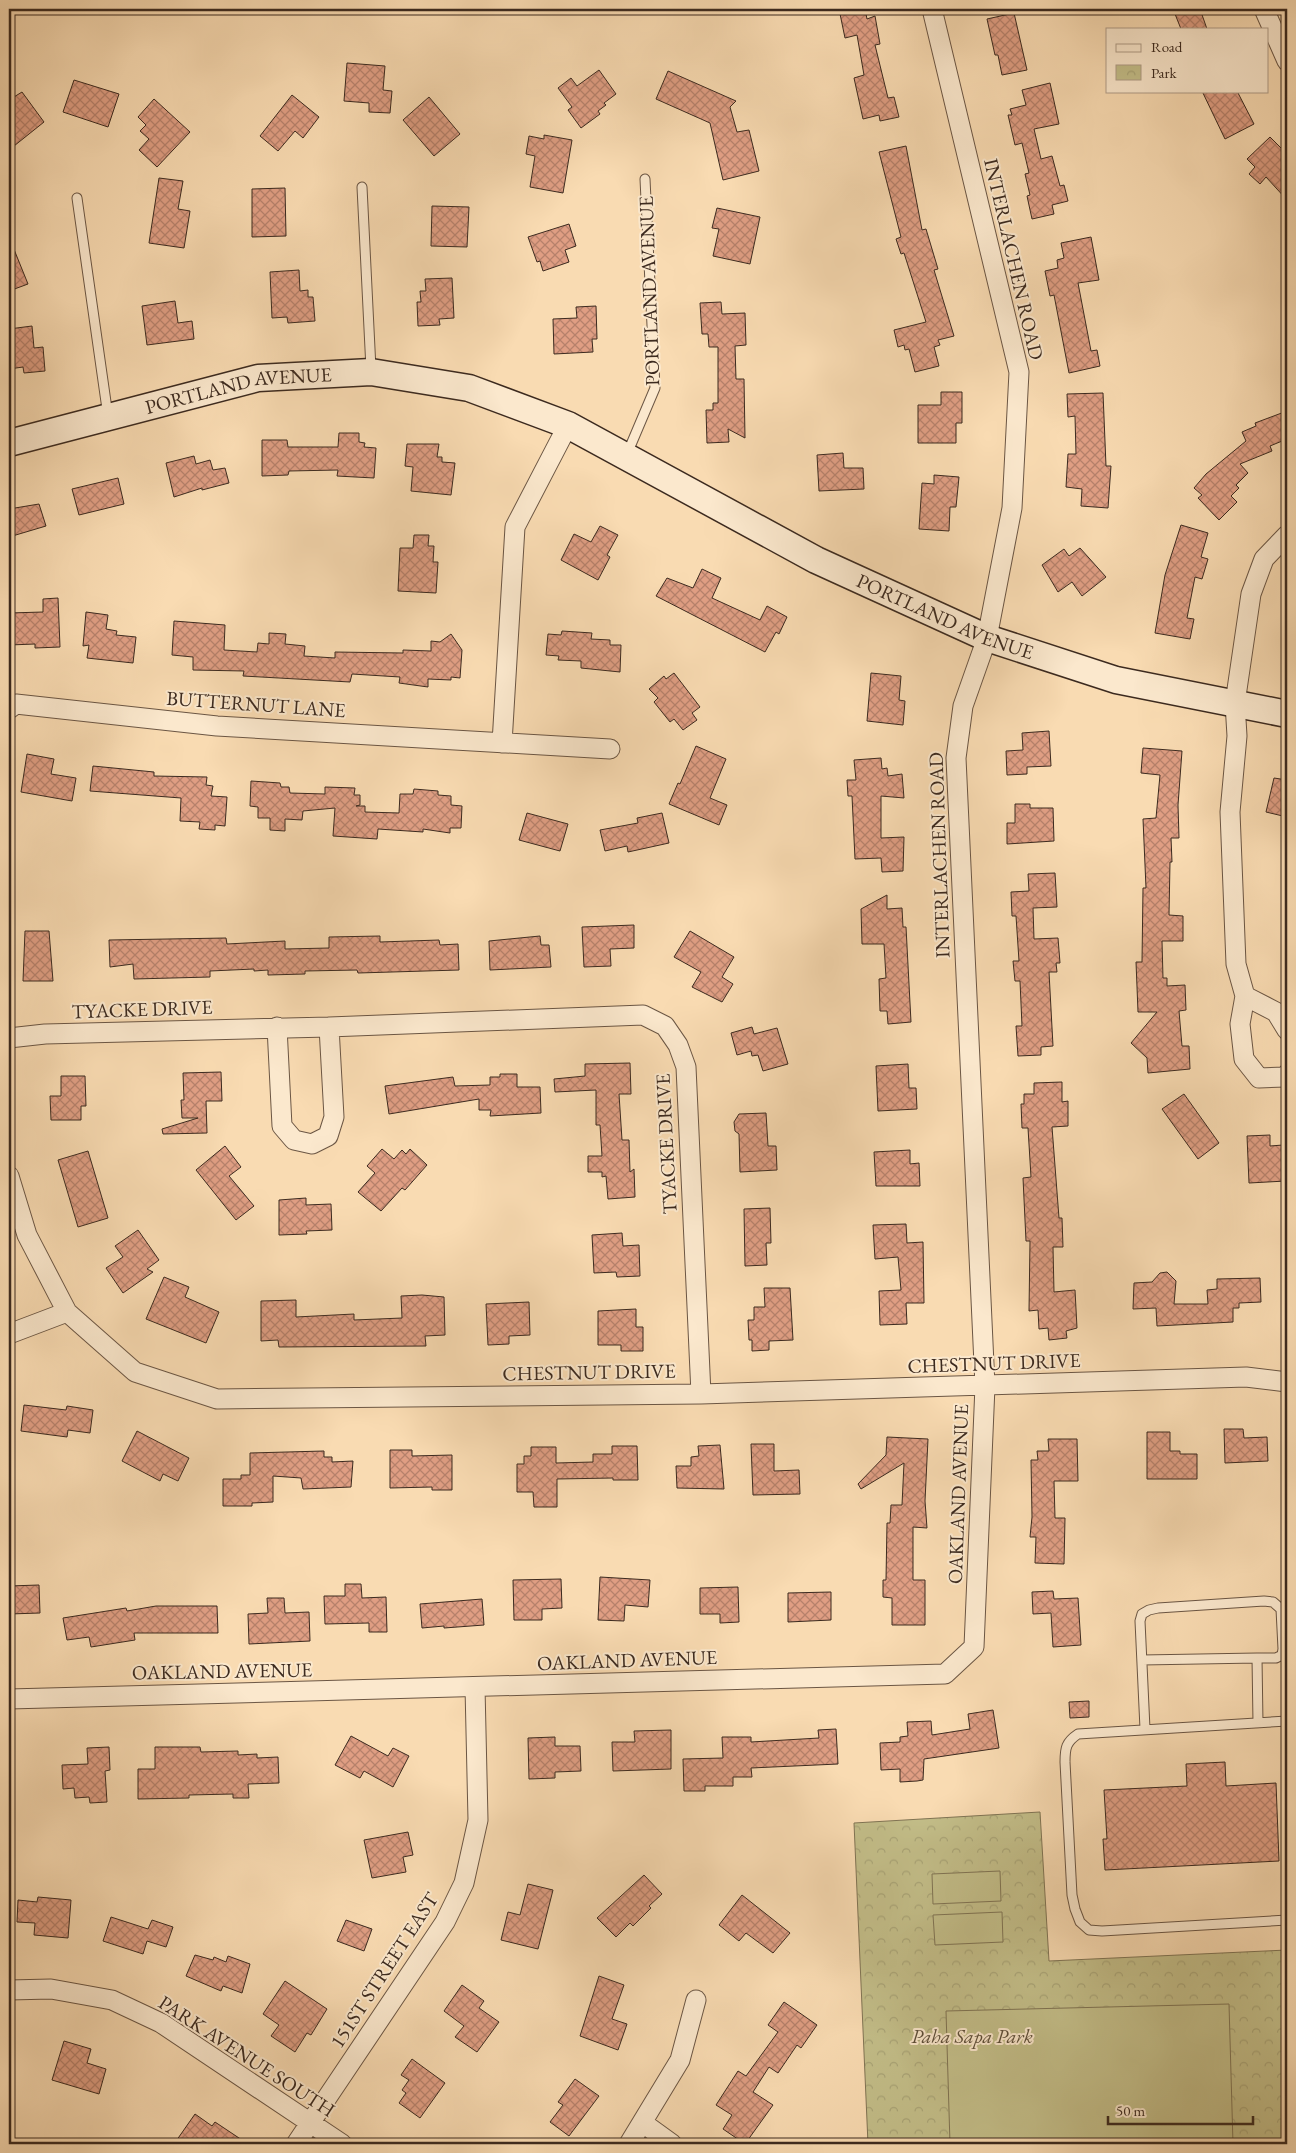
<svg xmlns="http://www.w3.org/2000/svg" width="1296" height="2153" viewBox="0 0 1296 2153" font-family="'EB Garamond',serif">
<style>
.park{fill:url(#park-crowns);stroke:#807454}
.garden{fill:#c3be89;stroke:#807454}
.building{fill:url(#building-cross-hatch);stroke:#3c2a1f}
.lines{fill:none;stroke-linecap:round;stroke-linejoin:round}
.lane-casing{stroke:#6b5644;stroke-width:11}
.street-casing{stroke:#6b5644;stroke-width:21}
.secondary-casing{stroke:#3c2a1f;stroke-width:29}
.lane{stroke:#fbe8cd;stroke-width:9}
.street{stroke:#fbe8cd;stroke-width:19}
.secondary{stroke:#fbe8cd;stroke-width:26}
.labels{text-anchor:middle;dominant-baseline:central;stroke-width:4;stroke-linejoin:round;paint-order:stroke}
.street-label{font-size:20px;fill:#3c2a1f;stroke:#fbe8cd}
.park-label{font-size:20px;font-style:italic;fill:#5e4f3a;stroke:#fbe8cd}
</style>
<defs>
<pattern id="park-crowns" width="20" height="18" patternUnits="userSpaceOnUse" patternTransform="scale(1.25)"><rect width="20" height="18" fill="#c3be89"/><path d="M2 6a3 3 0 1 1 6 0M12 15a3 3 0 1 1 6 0" fill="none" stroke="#a8a376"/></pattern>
<pattern id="building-cross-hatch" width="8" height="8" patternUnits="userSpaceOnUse" patternTransform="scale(1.25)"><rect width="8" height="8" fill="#df9e83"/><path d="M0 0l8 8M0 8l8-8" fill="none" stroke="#b6816b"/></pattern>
</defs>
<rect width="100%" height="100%" fill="#f9dbb2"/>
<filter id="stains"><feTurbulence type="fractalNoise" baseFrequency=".004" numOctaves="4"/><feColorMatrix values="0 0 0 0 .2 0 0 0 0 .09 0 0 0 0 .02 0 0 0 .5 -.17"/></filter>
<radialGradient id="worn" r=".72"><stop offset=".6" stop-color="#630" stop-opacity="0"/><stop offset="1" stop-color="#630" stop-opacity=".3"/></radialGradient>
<path class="park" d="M1040,1812L1049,1961L1287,1950V2144H868L854,1823Z"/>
<path class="garden" d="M1000,1871L1001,1901L933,1904L932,1874Z
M1002,1912L1003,1942L935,1945L933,1915Z
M1229,2004L1233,2144H950L946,2011Z"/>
<path class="building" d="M839,9H865L867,19L875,16L880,44L875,45L888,98L894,97L899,117L880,121L879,115L863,119L854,78L864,75L857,35L845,38Z
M1173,9H1200L1207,29H1181Z
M1014,13L1027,70L1002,75L998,55H995L987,19Z
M347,63L385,66L383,90L392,91L390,113L369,112V103L344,101Z
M599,70L616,94L604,103L606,105L598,111L600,114L581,128L568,110L572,107L558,88L571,78L577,86Z
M668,71L736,101L730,107L737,132L749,130L759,171L723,180L710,123L656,99Z
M74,80L119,94L108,127L63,112Z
M1050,83L1059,124L1034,129L1041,159L1052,156L1060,186L1064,185L1068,201L1052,205L1054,214L1032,219L1027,196L1030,195L1025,174L1029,173L1022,143L1015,145L1008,115H1012L1010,109L1026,105L1022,90Z
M1202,91H1237L1254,124L1225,139Z
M22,92L44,122L9,150V100Z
M292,95L319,117L303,138L295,131L278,151L260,136Z
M429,97L460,134L434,156L403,120Z
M154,99L190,132L157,167L139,150L149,139L140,131L146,125L138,117Z
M544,135L572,140L563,193L530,187L535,156L526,154L529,136L544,139Z
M1270,137L1287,154V200L1266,177L1260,184L1249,174L1255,167L1247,159Z
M906,146L922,230L926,229L938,269L934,270L954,336L938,340L940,345L934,347L939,366L915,372L909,349L905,350L904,345L898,347L894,330L926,322L904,253L901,254L896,239L901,237L879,152Z
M159,178L183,181L178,209L190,211L184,248L149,243Z
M285,188L286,236L252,237V189Z
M432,206L469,207L467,247L431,246Z
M717,208L760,217L750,264L713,256L719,229L712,228Z
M569,224L576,246L565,250L569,262L543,271L540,261L537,262L528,237Z
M9,237L28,284L9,291Z
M1091,237L1099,280L1078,283L1091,351L1097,350L1100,366L1069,373L1054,295L1050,296L1045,271L1058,268L1057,260L1064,258L1061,243Z
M299,270L300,291L308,290V297H313L315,321L288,323L287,317L272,318L270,272Z
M452,278L454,318L439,319L440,325L418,326L417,302H421L420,291H426L425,279Z
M175,301L178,323L192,321L194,339L147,345L142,306Z
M721,302L722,314L745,313L746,345L735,346L736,379H744L745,438L728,429L729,442L707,443L706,410H713V403H718V347H709L708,334H702L700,303Z
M596,306L597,339H592L593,352L554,354L553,319L577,318L576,307Z
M32,326L34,348L43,347L45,371L24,373L23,367L9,369V329Z
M941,392H962V423H956V443H918V405H941Z
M1103,393L1106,466H1111L1108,508L1081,506L1082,489L1066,487L1068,454H1076L1075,416L1068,417L1067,394Z
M1287,411V439L1270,446L1272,451L1240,464L1248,473L1236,485L1239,488L1231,496L1237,502L1219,520L1198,498L1202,495L1194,488L1206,474L1246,441L1242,432L1256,426L1255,423Z
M339,433H359V442L365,443L364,447L376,448L374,478L337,476L338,470L289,471L288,475L262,476V440H287L288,447H338Z
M407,444H439L437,457H442V462L455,463L451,495L411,491L413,467L405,466Z
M843,453L844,468H863L864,489L819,491L817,455Z
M194,456L196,464L210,460L213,470L225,468L229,483L202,490V488L174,497L166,463Z
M934,475L959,477L956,507H950L949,531L919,529L922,483L934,484Z
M118,478L124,504L79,515L72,489Z
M39,504L46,526L9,537V509Z
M1181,525L1208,533L1201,557L1208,559L1202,579L1195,577L1187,618L1194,619L1190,639L1155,633L1165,575Z
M600,526L618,535L607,555L610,557L598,580L561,560L574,534L591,542Z
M414,535H429L428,546H434L433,562H438L436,593L398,591L400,548H413Z
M1080,548L1106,577L1082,596L1072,582L1058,592L1042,565L1064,549L1069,556Z
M702,569L721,578L712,598L760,620L767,606L787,617L779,634L776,632L765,652L656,596L667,578L693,588Z
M58,598L60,647L35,648V644L9,645V613L43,612V599Z
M86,612L108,615L106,629L117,631L116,635L136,637L133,663L87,658L89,645L83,646Z
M174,621L225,625L224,650L257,652L258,643L269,644V633L286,634L285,644L305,646L304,656L335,658V652L403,653V650L431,651V641L440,642L451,634L462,650L460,678L451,677V680L428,679V687L399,683L400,677L352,674L350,682L243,676L244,671L193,670V657L172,655Z
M562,631L592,633L591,639L610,640V645H621L620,672L581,668V661L558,660L559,656L546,655L548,634L561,635Z
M674,673L700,707L692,713L697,720L683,730L674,719L670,722L654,702L658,698L649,689L664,676L666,679Z
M871,673L901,676L899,700L905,701L903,725L867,721Z
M1049,731L1051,766L1027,767V774L1007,775L1006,751L1023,750L1022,733Z
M696,746L726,759L710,798L727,805L719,825L669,804L678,783L680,784Z
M1143,748L1182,751L1178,805L1179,838H1171L1172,862H1170L1169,915L1183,916V941H1162L1163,978H1167V986L1185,985L1186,1010L1179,1011L1182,1046H1189L1190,1069L1148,1073L1147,1058L1131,1043L1157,1012H1138L1136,962H1142L1143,888H1146L1143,819L1156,818L1160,775L1141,773Z
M27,754L54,759L51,774L76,778L72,801L21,792Z
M881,758L882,769L887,768L888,776L902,774L904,798L881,796V838L904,837L903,871L882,872L881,858L855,859L852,796H848L847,780H856L854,760Z
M93,766L154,772V776L207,777L206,785L213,786L211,796L227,797L225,826L215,825V830L199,829L200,822L180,821L181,798L90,791Z
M1274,778L1287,780V817L1266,812Z
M251,781L280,783L281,787H289L290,793L325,794V787L355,788L354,795H360V805L356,806H365V812L399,813L400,794H413L414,789L438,791V795L451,796V805L462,806L461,828H450V833L423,829V832L378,829L377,839L333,836L335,808L303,811L302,820L285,819V831L270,830V818H258V807L250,806Z
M1015,804H1030V808H1053L1054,841L1007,844V823H1015Z
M527,813L568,824L560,851L519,840Z
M662,813L669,843L628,852L627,846L605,851L600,830L638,823L637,818Z
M1055,873L1057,907L1033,908L1034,939L1058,938L1060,963H1056L1057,972H1049L1053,1046L1041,1047V1055L1018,1056L1016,1026H1022L1020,981H1015L1013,961H1019L1016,916H1012L1011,892L1029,891L1028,874Z
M887,895V909L902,908L903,927H906L911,1022L888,1024L887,1011H880L879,979L886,978L884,944H862L861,909Z
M634,925V948L610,949L611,966L584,967L582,927Z
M25,931H49L53,981H23Z
M690,931L734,957L722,977L733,984L722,1002L692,987L701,972L674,957Z
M380,936V942L439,940L440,945L458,944L459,970L358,973L357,970L305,971V974L268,975V970L254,971V969L210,971V977L134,979L133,964L110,967L109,940L226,938L227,944L285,941V949L329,948V937Z
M540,936L541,945H549L551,967L490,970L489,941Z
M752,1027L754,1034L777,1028L788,1064L763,1071L758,1055L752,1056L751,1051L737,1055L731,1033Z
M630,1063L631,1094H619L622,1140H629L630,1172L634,1169L635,1197L608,1199L606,1176L602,1177V1172H588V1156H602L600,1125H596V1090L555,1092L554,1079L585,1076V1064Z
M908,1064L909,1088H916L917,1109L878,1111L876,1066Z
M221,1072L222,1101H206L207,1133L163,1134L162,1129L198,1118H182L181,1100H184L183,1073Z
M500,1074H517V1087H540L541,1113L490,1116L491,1110H479V1099L389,1114L385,1086L453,1077L455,1086L490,1085V1077H500Z
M61,1076H85L86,1106H81V1120H51L50,1096H61Z
M1062,1082V1102L1068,1101V1126L1052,1127L1059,1218H1062L1063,1247H1053L1054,1292L1075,1290L1077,1328L1066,1331L1067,1338L1049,1340L1048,1328L1039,1329L1038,1310L1029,1311L1030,1241H1026L1023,1178L1031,1177L1028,1128H1022L1021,1104H1024V1094H1034V1083Z
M1184,1094L1219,1143L1198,1159L1162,1109Z
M766,1113L768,1146H776L777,1170L740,1172L739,1134L735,1131L734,1122L739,1114Z
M1270,1135V1146L1283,1145L1286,1181L1249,1183L1247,1136Z
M225,1146L241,1167L229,1176L254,1206L236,1220L196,1170Z
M382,1149L394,1159L402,1150L406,1154L410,1149L427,1165L405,1190L402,1188L381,1211L358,1192L375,1173L367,1166Z
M910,1150V1164L919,1163L920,1186H876L874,1152Z
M88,1151L108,1218L78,1227L58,1160Z
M306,1198V1205L331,1204L332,1230L306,1231L307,1234L279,1235V1200Z
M770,1208L771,1243H766L767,1265L745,1266L744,1209Z
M906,1224L907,1243L923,1242L924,1303H906L907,1324L880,1325L879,1291L901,1290L898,1257L875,1259L873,1225Z
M138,1230L159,1260L147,1269L153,1272L123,1293L106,1268L123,1257L115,1246Z
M622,1233L623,1246L639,1245L640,1276L617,1277L616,1272L594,1273L592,1235Z
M1167,1272L1176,1281L1174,1304H1208L1207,1290L1217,1289V1279L1260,1278L1261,1302L1239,1303V1308H1233V1322L1157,1326L1156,1308L1133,1309L1134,1283L1152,1282L1160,1273Z
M164,1277L189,1287L185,1297L219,1312L206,1343L146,1319Z
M764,1288H790L793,1340L769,1341V1350L752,1351V1340H749L748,1320H754V1307H765Z
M422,1295L444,1297L445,1335L425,1336L426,1346L279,1347L278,1340L261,1341V1301L296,1300V1317L354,1314V1320L402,1318L401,1296Z
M529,1302L530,1335L509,1336V1344L488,1345L486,1304Z
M636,1309V1327H643V1351H621V1345H598V1311Z
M24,1405L66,1410L67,1406L93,1410L90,1433L68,1430L67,1437L21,1431Z
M1224,1429H1243L1244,1438L1267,1437L1268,1461L1225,1463Z
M137,1431L189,1458L178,1481L163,1474L160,1481L122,1461Z
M1147,1432H1170V1451H1180V1454H1197V1479H1147Z
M887,1437L928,1439L925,1501L927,1528L913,1527V1580H925V1625H892V1598L883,1597V1580H886L887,1523H890L891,1505H902L904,1463L861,1489L858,1484L886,1455Z
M1048,1439H1077L1078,1481H1054L1055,1518H1065L1064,1564L1035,1563L1036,1537H1030L1032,1517L1031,1460H1038L1037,1451H1049Z
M751,1444H774V1471L799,1470L800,1494L753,1495Z
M720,1445L724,1489L677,1488L676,1466H691V1457L699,1456L698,1446Z
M612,1446H637L638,1480H613V1478L557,1479V1507H534L533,1492H517V1464H524V1456H531V1447H556V1463L593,1462V1454H612Z
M390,1450H412V1456L452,1455V1490H432V1487L390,1488Z
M324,1451V1457H332V1462L353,1461L351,1487L303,1489L301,1478L273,1476V1502L252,1503V1506H223V1479H241V1475H250V1453Z
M600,1577L650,1580L648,1607L625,1605L624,1621L598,1620Z
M561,1579L562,1608L542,1609V1620H514L513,1580Z
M345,1584H361L362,1598L386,1597L387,1632H369V1623L325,1624L324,1596H345Z
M39,1585L40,1613L9,1614V1586Z
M738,1587L739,1622L720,1623V1614H700V1588Z
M1053,1591L1054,1599L1078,1598L1081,1645L1053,1647L1051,1613L1033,1614L1032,1592Z
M831,1592V1620L788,1622V1593Z
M267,1598H284L285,1613L309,1612L310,1641L249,1644L248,1614L268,1613Z
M482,1599L484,1625L444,1628V1626L422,1628L420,1604Z
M156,1606H217L218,1633H134L135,1640L91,1647L89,1637L67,1640L63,1618L126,1608L127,1611Z
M1089,1701V1717L1070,1718L1069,1702Z
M993,1710L999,1748L924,1759L923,1780L917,1781L900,1782V1769L881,1770L880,1743L900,1742V1737L908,1736L907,1722L931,1721L932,1735L970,1729L968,1714Z
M836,1729L838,1764L751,1768L752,1777H733V1786H705V1791H684L683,1759L723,1758L722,1737H751V1742L819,1738L818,1730Z
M671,1730V1769L613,1771L612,1742H635L634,1731Z
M351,1736L388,1756L393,1748L409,1756L393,1787L364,1771L360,1778L335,1765Z
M555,1737V1746H580L581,1771L555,1772V1778L529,1779L528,1738Z
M109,1747L110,1770L105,1771L107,1802L90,1803L89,1797L75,1798L74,1788L63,1789L62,1765L88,1764L87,1748Z
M155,1747H200L201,1752L238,1751V1755L257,1754V1758L278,1757L279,1783L248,1784L249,1798H233V1794L189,1795V1798L138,1799V1769H155Z
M1225,1762L1226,1786L1276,1783L1279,1861L1105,1870L1103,1839H1107L1104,1790L1187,1786L1186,1764Z
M408,1832L413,1855L403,1857L406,1872L372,1878L364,1840Z
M644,1875L662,1894L649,1906L651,1908L633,1926L630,1923L616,1937L597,1918Z
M528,1884L553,1890L538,1949L501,1940L508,1912L520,1915Z
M742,1895L790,1933L773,1953L746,1933L739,1941L719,1925Z
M38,1897L71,1900L68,1938L34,1935L35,1923L17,1922L18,1900L37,1902Z
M111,1917L148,1929L152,1920L173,1927L166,1947L147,1941L143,1954L103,1941Z
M346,1920L372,1929L364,1951L337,1941Z
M195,1955L213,1960L214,1957L226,1962L228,1956L250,1964L242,1993L223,1986L221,1991L186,1976Z
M599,1976L624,1985L612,2019L627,2024L618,2050L580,2036Z
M285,1981L327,2009L311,2035L307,2033L295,2052L271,2036L279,2025L263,2014Z
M462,1985L484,2001L479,2008L499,2022L477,2052L455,2037L464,2026L444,2011Z
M784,2002L817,2025L801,2048L797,2045L778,2073L769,2067L753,2092L773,2105L745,2144L723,2129L732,2115L716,2105L738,2071L746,2076L778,2032L768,2025Z
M64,2041L91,2049L87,2063L106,2069L99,2094L52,2080Z
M412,2059L445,2083L420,2118L399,2103L406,2093L402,2090L409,2080L401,2075Z
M575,2079L599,2096L569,2136L550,2122L563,2105L558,2102Z
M195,2114L212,2126L215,2122L248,2144H174Z"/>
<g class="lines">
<defs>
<path id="lane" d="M362,187L371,369
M77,198L108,416
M627,454L655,388L645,179
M1142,1660L1257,1658
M1287,1721L1078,1734C1066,1742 1065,1748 1065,1762L1072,1895L1075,1909L1080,1922L1089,1930L1102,1931L1287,1920
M1145,1729L1140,1621L1142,1614L1149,1610L1158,1608L1264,1601L1273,1602L1281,1609L1283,1649L1282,1655L1276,1658H1257L1258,1723"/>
<path id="street" d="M1264,9L1287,61
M1287,535L1264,559L1251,594L1235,703L1237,736L1230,812L1236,964L1245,996L1240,1024L1244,1059L1259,1078L1285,1077L1287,1074
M9,709L16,704L217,726L610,749
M502,743L515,527L568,425
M1245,996L1276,1012L1287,1030
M277,1027L282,1126L294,1140L312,1144L328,1136L334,1117L329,1027
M9,1038L45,1034L329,1027L643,1015L665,1026L678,1045L686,1067L701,1394
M9,1176L27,1235L67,1312L135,1372L217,1399L701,1394L1246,1377L1287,1382
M9,1334L67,1312
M9,1699L945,1674L974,1647L985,1386L956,758L963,706L987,638L1012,508L1019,372L932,9
M9,1990L51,1989L112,2000L161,2023L342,2144
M643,2123L672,2144
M296,2144L445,1922L464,1883L478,1820L475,1687
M629,2144L680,2060L696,2000"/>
<g id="secondary">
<path id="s1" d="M9,443L258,378L371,372L469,388L568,425L816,560L987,638L1116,680L1287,714"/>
</g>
</defs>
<use href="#lane" class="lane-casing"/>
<use href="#street" class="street-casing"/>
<use href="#secondary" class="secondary-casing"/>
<use href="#lane" class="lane"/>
<use href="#street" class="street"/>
<use href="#secondary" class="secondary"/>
</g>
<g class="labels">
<g class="street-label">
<text transform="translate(1014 259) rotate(77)">INTERLACHEN ROAD</text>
<text transform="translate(649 291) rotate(-92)">PORTLAND AVENUE</text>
<text stroke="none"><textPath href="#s1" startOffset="236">PORTLAND AVENUE</textPath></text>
<text stroke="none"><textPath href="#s1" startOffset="999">PORTLAND AVENUE</textPath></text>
<text transform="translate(256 704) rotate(4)">BUTTERNUT LANE</text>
<text transform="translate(939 855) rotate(-92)">INTERLACHEN ROAD</text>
<text transform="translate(142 1009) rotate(-2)">TYACKE DRIVE</text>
<text transform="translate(666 1144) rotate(-93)">TYACKE DRIVE</text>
<text transform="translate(994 1363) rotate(-2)">CHESTNUT DRIVE</text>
<text transform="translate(589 1372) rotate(-1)">CHESTNUT DRIVE</text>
<text transform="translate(958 1494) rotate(-88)">OAKLAND AVENUE</text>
<text transform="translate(627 1660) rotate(-2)">OAKLAND AVENUE</text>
<text transform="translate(222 1671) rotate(-1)">OAKLAND AVENUE</text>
<text transform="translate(384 1970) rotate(-57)">151ST STREET EAST</text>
<text transform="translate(247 2056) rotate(33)">PARK AVENUE SOUTH</text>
</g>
<g class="park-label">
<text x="972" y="2036">Paha Sapa Park</text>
</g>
</g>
<rect width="1296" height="2153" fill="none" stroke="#f9dbb2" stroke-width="30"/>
<rect x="10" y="10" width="1276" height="2133" fill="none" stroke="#3c2a1f" stroke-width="2.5"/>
<rect x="15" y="15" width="1266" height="2123" fill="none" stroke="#3c2a1f"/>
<rect x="1106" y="28" width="162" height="65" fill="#fbe8cd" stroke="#af9c87"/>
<rect x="1116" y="44" width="25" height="8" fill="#fbe8cd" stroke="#af9c87"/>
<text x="1151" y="52" font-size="15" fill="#3c2a1f">Road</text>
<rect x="1116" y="65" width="25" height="15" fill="url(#park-crowns)" stroke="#af9c87"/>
<text x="1151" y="78" font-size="15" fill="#3c2a1f">Park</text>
<path d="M1108 2116v8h145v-8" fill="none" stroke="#3c2a1f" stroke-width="2.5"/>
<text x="1116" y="2116" font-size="15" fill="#3c2a1f" stroke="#fbe8cd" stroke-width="4" paint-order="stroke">50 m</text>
<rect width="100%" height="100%" filter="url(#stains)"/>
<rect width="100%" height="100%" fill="url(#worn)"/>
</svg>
